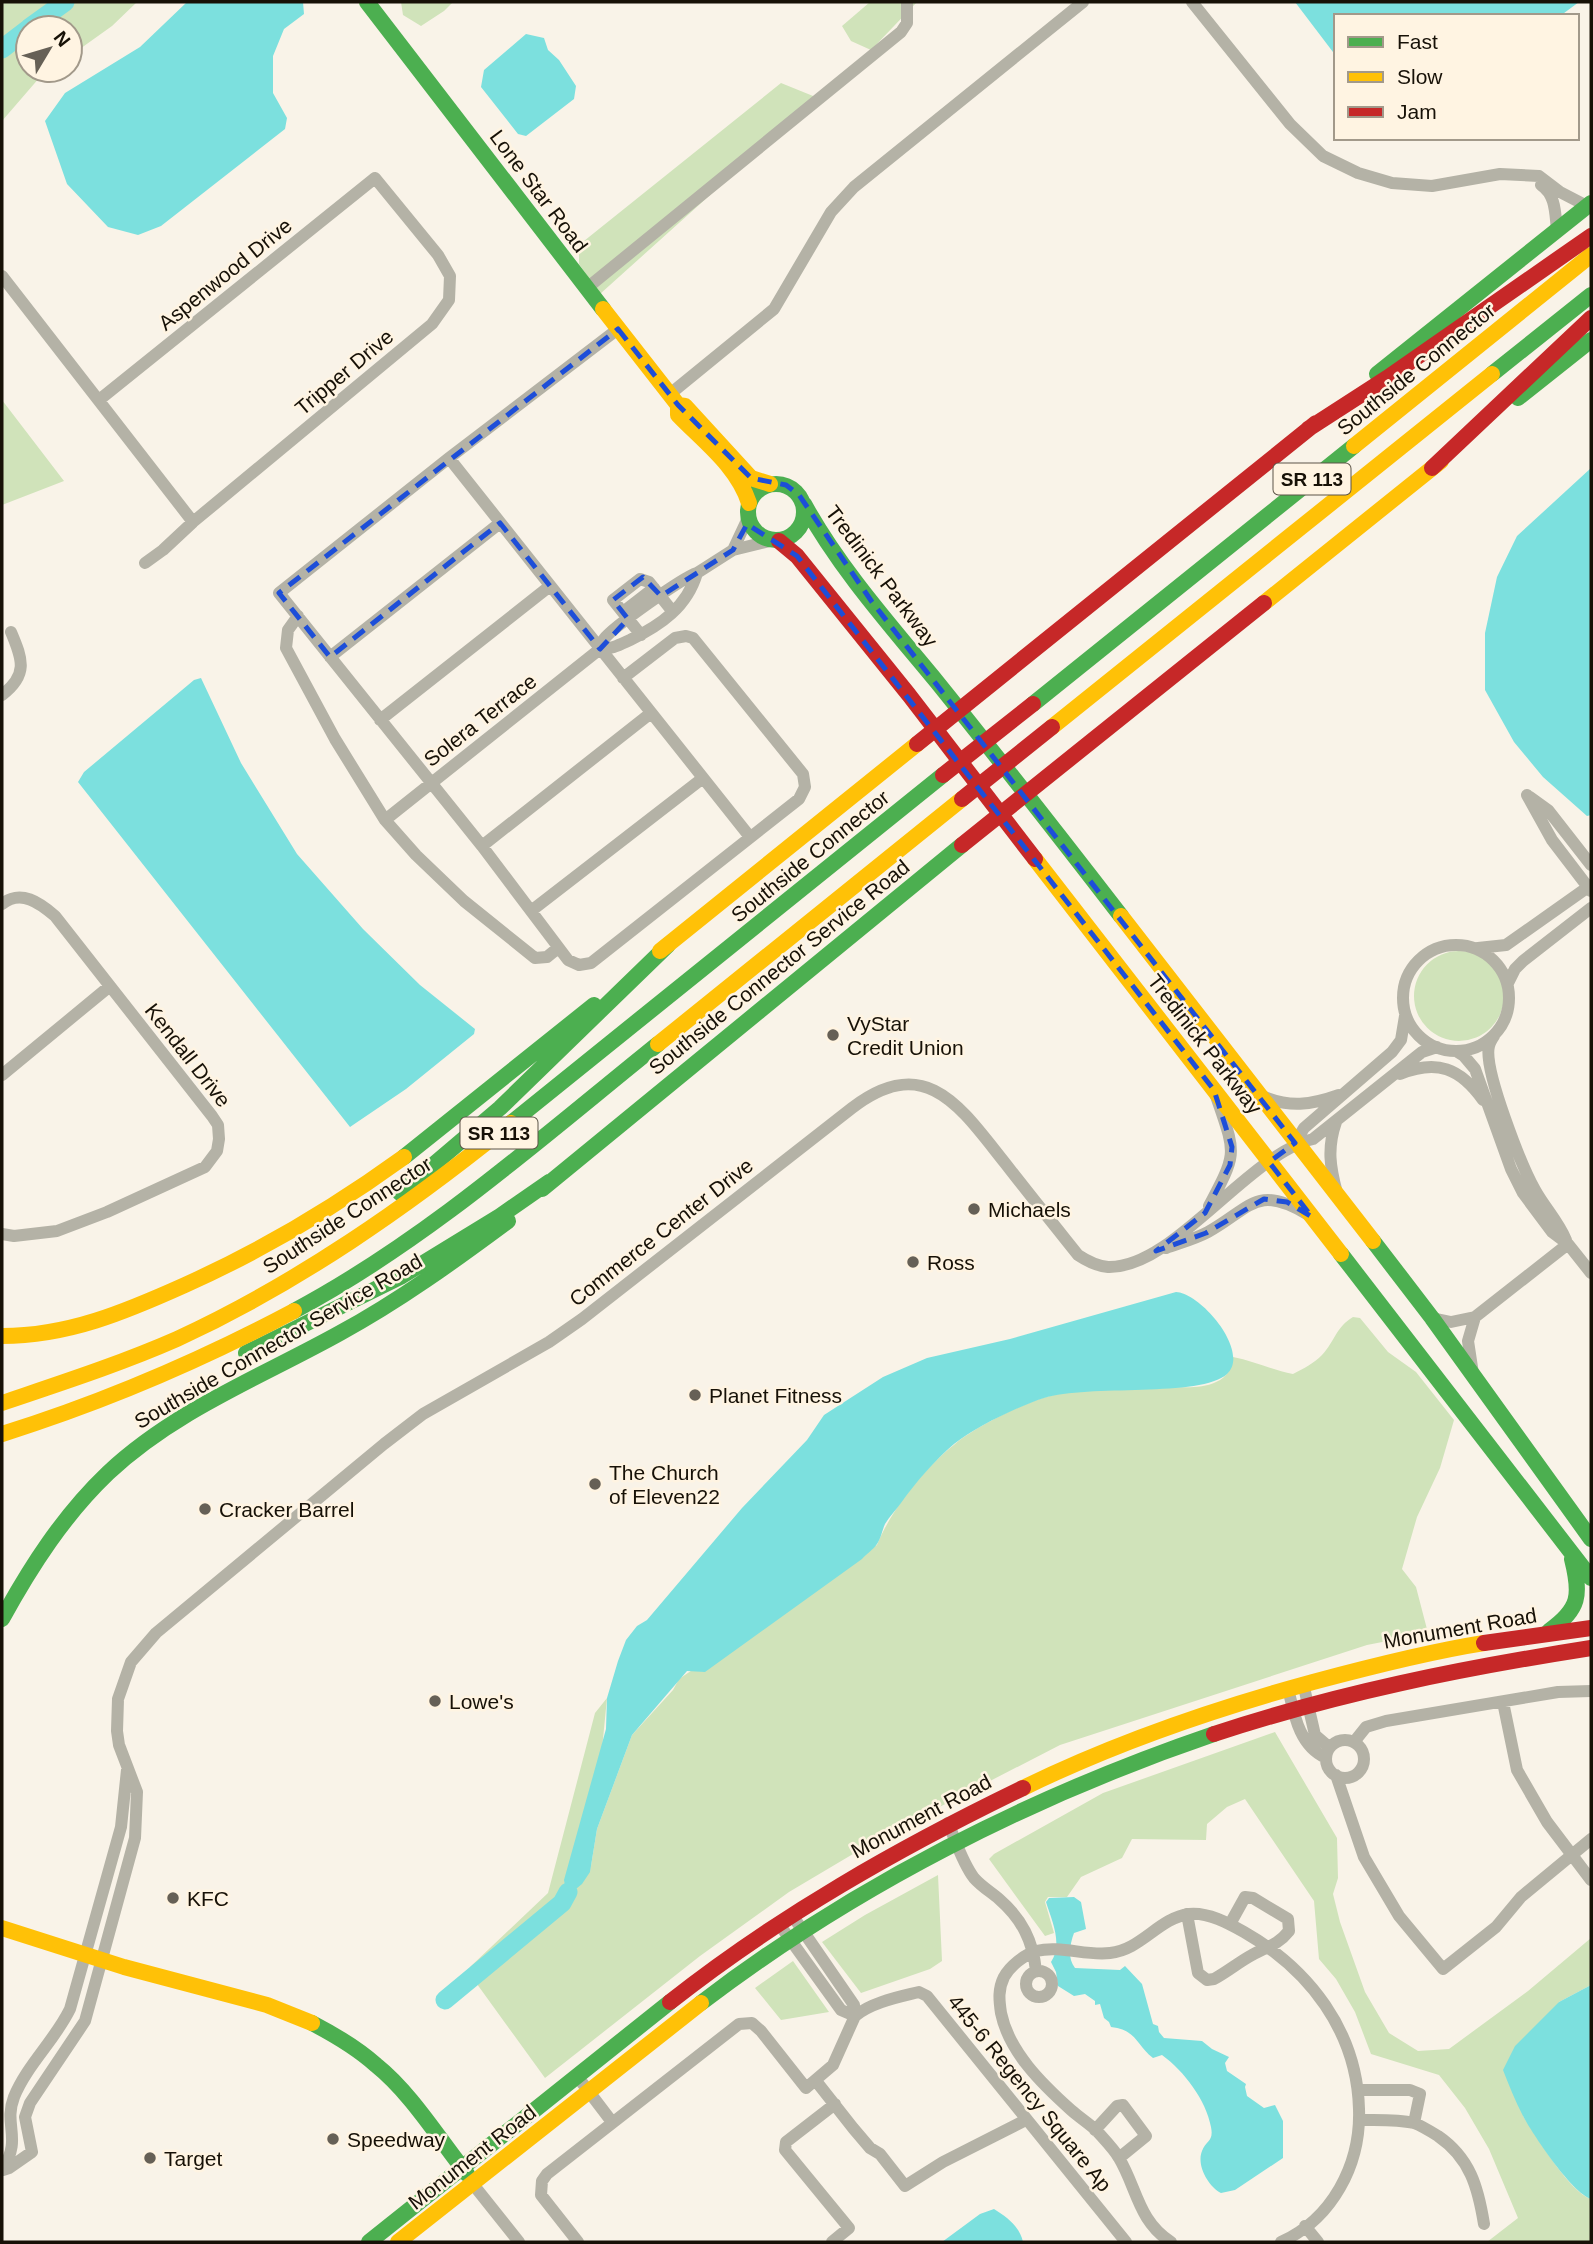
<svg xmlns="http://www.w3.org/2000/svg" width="1593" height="2244" viewBox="0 0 1593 2244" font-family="Helvetica,sans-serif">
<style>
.green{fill:#d0e3ba}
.water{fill:#7ce0de}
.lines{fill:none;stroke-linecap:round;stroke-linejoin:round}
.river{stroke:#7ce0de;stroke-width:19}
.street{stroke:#b4b2a6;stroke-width:12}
.fast{stroke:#4caf50;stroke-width:16}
.slow{stroke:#ffc107;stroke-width:16}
.jam{stroke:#c62828;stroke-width:16}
.jam-bridge{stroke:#c62828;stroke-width:16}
.marked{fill:none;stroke:#1d4ed8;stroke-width:5;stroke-dasharray:14 9;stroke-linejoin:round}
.poi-dot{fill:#666056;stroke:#fff4e2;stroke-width:2.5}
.labels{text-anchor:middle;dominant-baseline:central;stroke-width:5;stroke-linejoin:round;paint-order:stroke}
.shield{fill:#fff4e2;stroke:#5d5549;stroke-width:2}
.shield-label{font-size:19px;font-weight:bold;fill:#171107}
.street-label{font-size:21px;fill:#171107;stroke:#fff4e2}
.poi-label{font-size:21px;fill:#171107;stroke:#fff4e2;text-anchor:start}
</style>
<rect width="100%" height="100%" fill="#f9f3e8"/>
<path class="green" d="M2,2H137L112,26L70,56V28H28V70H51L40,77L2,121Z
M401,2H453L444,11L421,26L403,15Z
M870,2H917L871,50L851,41L842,26Z
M781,83L818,98L600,294L579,264V245Z
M2,400L64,481L2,505Z
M1414 996a45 45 0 1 1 90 0a45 45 0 1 1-90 0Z
M1353,1317L1360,1318L1388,1352L1416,1372L1454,1420L1440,1468L1417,1517L1402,1569L1416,1587L1428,1633L1367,1645L1060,1745L885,1835L789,1892L700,1956L545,2078L469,1973L470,1967L548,1893L595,1713L607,1698L590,1872L597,1829L632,1735L673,1690L679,1679L877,1545C891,1510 925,1467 955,1444C974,1428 1021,1404 1046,1397C1084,1386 1128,1389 1169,1387C1184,1387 1202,1389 1216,1382C1228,1377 1231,1368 1233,1357C1254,1361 1272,1370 1293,1374C1303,1369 1314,1363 1322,1355C1335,1341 1336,1327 1353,1317Z
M1275,1732L1337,1838L1338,1878L1333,1894L1340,1922L1365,1992L1389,2033L1418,2051L1449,2049L1528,1991L1591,1938V1985L1559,2002L1523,2116C1537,2137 1569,2192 1591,2199V2242H1487L1518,2218L1489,2149L1465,2108L1439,2075L1371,2054L1355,2012L1336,1979L1319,1959L1314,1901L1245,1799L1227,1807L1207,1824L1206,1840L1132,1839L1122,1858L1081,1877L1067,1897H1048L1045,1902L1054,1933L1045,1936L989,1859L994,1854L1103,1793Z
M938,1875L942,1961L930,1969L861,1993L822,1942L865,1915Z
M793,1961L829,2012L781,2020L755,1988Z"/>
<path class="water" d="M187,2H303L304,14L284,29L273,56V93L287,118L285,129L161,226L138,235L108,227L67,184L45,121L65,93L140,47Z
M1295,2H1579L1560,16H1336V56Z
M526,34L544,38L548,50L559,60L576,86L574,99L526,136L518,134L481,87L484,70Z
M1591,468V815L1587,816L1543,777L1514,742L1485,690V633L1497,577L1517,536Z
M201,678L241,763L297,854L363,929L420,985L475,1029L474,1034L406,1089L350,1127L78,782L84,772L194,680Z
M1176,1292C1201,1293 1251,1352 1227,1374C1201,1398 1088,1384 1044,1398C1019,1406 975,1427 954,1444C935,1460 916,1482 901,1503C896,1510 889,1517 885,1524C882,1531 881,1538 877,1544C873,1550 866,1554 862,1559L705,1672L687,1671L632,1735L597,1829L590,1872L582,1884L571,1893L566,1891L564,1880L606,1729L607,1698L618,1661L626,1640L637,1626L647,1620L742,1508L807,1440L824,1415L883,1377L927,1358L1010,1339Z
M1074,1897L1081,1902L1086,1929L1074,1933C1070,1944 1067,1958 1075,1968L1120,1970L1125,1966L1142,1984L1153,2024L1158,2026L1159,2032L1164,2038L1202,2041L1212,2049L1229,2057L1225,2063L1227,2071L1246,2084L1245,2087L1247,2096L1264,2108L1275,2105L1283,2121V2158L1235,2190L1221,2193C1209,2187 1196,2166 1202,2151C1206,2140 1214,2142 1211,2127C1206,2100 1184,2071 1162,2055L1153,2058C1136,2045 1137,2030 1111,2027L1109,2022L1104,2018L1100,2004L1095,2005V2001L1085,1994L1074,1996L1058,1986L1056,1972L1051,1962C1063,1944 1052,1921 1046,1902L1049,1898Z
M1591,1985V2199C1572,2193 1533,2135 1523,2116C1515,2101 1509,2085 1503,2070L1515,2046L1559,2002Z
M994,2209C1007,2217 1020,2227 1023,2242H942L980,2214Z"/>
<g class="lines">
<path class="river" d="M29,28L65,2
M2,49L28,29
M445,2000L562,1903L568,1892"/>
<path class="street" d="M1192,2L1290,124L1323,156L1358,173L1392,183L1432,186L1500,174L1539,176L1560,192L1587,206
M1541,185C1556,195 1555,213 1557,230
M2,276L193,522
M587,288L901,32L907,23V2
M618,329L449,458L279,593L482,846L568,960L579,965L591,963L799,799L805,787L803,774L693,638L686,636L675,638L623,678
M670,394L774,309L831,212L854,187L1083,2
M99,400L375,178L438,255L450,276L449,300L432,324L193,522L163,550L145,563
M449,458L750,837
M733,550L748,518
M697,573C687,607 661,625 630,640C619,645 612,649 600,649C601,646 602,642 604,639C613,627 682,578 697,573Z
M697,573L733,550L774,540
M623,612L654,588
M298,616L288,630L286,648L335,739L385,820L416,855L464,901L535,958L547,957L558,948
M641,635L613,600L640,579L649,582L673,612
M330,657L500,523
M2,695C28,675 23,660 11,632
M380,720L550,586
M1527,795L1552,840L1591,891
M1530,797L1548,810L1591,865
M385,820L600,649
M482,846L651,713
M2,904C21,889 40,903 55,916L212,1116L218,1125L219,1139L217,1151L205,1167L107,1212L57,1231L14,1236L2,1234
M531,911L703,778
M1403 998a53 53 0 1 1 106 0a53 53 0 1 1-106 0Z
M1478,948L1506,945L1591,885
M1508,983L1515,969L1523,961L1591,908
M1494,1036C1492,1039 1490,1042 1489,1046C1483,1069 1522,1167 1535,1190C1545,1208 1558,1221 1566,1240
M1456,1051L1464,1056L1475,1069L1511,1169L1523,1193L1552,1232L1568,1244L1591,1273
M1400,1074C1437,1059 1460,1068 1483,1100
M2,1075L110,986
M1262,1096C1289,1108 1311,1105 1339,1095
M1336,1122C1327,1148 1330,1167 1337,1193
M1295,1143L1304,1128L1392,1052L1401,1040L1405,1016
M1209,1206C1238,1151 1236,1155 1216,1096
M1166,1248C1180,1243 1195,1239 1208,1232C1251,1208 1256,1184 1307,1214
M1432,1318L1451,1322L1475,1317L1568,1244
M1473,1374L1468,1341L1475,1317
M1303,1683L1315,1735L1329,1747
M1288,1688C1294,1714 1299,1746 1326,1758
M1503,1702L1517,1770L1547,1822L1591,1880
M1326 1759a19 19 0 1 1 38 0a19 19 0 1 1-38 0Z
M1354,1742L1366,1727L1386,1721L1558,1692L1591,1691
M1336,1775L1364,1857L1399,1916L1443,1969L1496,1927L1521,1897L1591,1839
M948,1823C956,1841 962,1862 974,1878C982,1887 991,1892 999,1899C1022,1919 1033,1941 1036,1971
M1187,1914L1198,1973L1207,1980L1214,1979C1227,1972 1239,1962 1252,1955C1266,1947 1278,1945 1289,1931L1288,1919L1253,1898L1245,1897L1230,1924
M779,1924L841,2010L855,2016
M1026 1984a13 13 0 1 1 26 0a13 13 0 1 1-26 0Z
M855,2016C872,2002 899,1997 919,1992L927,1996L1126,2242
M577,2076L612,2122
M816,2081L853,2128L870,2148L880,2154L905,2186L943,2162L1026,2120
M1359,2090H1410L1420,2094L1414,2123
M1360,2120C1377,2120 1397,2119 1414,2123C1422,2126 1430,2131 1438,2136C1470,2158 1478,2187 1484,2224
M1095,2130L1117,2106L1123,2105L1146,2136L1119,2158
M32,2152L25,2117L30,2103L85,2021L135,1838L137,1792L119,1745L117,1731L118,1699L131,1662L156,1633L384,1444L423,1414L549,1342L582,1319L852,1108C926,1051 961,1108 1005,1163C1029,1194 1054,1225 1078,1255C1087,1261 1097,1266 1108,1267C1173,1269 1247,1155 1313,1139L1422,1052L1437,1047
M2,2170C23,2138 3,2126 14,2097C27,2065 55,2040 70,2009L121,1827L127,1770
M3,2170L9,2168L32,2152
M472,2183L519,2242
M1305,2226L1318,2242
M578,2242L541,2195L542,2181L547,2174L739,2024L752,2023L761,2031L806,2088L833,2065L855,2016L854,2005L792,1915
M832,2242L849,2228L785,2150L786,2142L835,2104
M1171,2242C1138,2221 1137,2188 1119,2158C1114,2149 1103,2138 1096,2130C1088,2123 1079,2117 1071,2110C1042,2084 1009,2052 1001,2013C999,2000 998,1989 1004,1977C1010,1966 1024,1955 1036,1951C1061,1945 1085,1956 1110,1953C1141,1950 1159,1918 1189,1914C1208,1912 1228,1923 1244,1932C1309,1969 1357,2031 1359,2109C1361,2165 1332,2219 1281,2242"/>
<path class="fast" d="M367,2L603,309
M1377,374L1591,203
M1492,374L1591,295
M1518,398L1591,340
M748 512a28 28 0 1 1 56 0a28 28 0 1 1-56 0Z
M804,504C840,569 890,625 937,682C999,759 1060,837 1121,916
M1033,704L1354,446
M511,1123L943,775
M404,1157L594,1005
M542,1189L962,845
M400,1193L500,1108L668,945
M1373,1241L1432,1318L1591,1539
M1341,1254L1591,1578
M294,1311C427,1240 541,1138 658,1044
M246,1353L402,1276L500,1216L549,1182
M2,1619C31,1566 64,1515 108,1473C175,1410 261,1377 340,1333C399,1301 454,1261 508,1221
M1549,1631C1580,1609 1581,1595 1572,1559
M701,2003C854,1886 1032,1796 1214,1734
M312,2023C335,2035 357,2048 376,2065C411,2093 439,2139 467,2174
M369,2242L670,2002"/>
<path class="slow" d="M603,309L678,405
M1354,446L1591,255
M749,503C737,466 704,442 678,415V405L685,406L751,478L770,484
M1264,603L1441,461
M1052,727L1492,374
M1035,859L1341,1254
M1121,916L1373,1241
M660,951L917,744
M658,1044L962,799
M2,1336C68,1336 125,1312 185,1285C263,1250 335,1207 404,1157
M2,1403C61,1383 120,1364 177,1339C298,1283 407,1207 511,1123
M2,1434C104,1402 200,1361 294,1311
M1023,1788C1115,1743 1214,1709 1313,1682C1369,1667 1427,1652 1484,1643
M2,1928L124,1967L267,2005L312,2023
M398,2242L701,2003"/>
<path class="jam" d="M1308,429L1387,378L1591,236
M1432,468L1591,318
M779,541L797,556L909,695L1035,859
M917,744L1316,423
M962,845L1264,603
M1484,1643L1591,1628
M1214,1734C1338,1693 1463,1668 1591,1648
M670,2002C779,1916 899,1848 1023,1788"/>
<path class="jam-bridge" d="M943,775L1033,704
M962,799L1052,727"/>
</g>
<path class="marked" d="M618,329L678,405L751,478L786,485L799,495L872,602L1295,1143L1269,1162L1312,1217L1287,1202L1264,1199L1206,1233L1156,1251L1205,1213L1230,1165L1232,1147L1214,1090L797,556L747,524L733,550L661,596L643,577L613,600L628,619L600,649L500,523L330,657L279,593Z"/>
<g class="poi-dot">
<circle cx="833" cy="1035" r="7"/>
<circle cx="974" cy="1209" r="7"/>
<circle cx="913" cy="1262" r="7"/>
<circle cx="695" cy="1395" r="7"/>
<circle cx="595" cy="1484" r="7"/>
<circle cx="205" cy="1509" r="7"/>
<circle cx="435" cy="1701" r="7"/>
<circle cx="173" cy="1898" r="7"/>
<circle cx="333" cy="2139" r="7"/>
<circle cx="150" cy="2158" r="7"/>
</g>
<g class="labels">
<g class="shield">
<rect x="1273.5" y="463.5" width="77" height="31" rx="5"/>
<rect x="460.5" y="1117.5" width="77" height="31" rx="5"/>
</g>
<g class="shield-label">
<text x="1312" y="479">SR 113</text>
<text x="499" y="1133">SR 113</text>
</g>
<g class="street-label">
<text transform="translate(539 191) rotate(53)">Lone Star Road</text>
<text transform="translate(225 274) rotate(-39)">Aspenwood Drive</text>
<text transform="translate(1416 369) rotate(-39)">Southside Connector</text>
<text transform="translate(344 372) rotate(-40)">Tripper Drive</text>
<text transform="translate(882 576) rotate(53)">Tredinick Parkway</text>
<text transform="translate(480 720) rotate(-38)">Solera Terrace</text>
<text transform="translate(810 856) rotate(-39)">Southside Connector</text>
<text transform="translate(779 967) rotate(-39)">Southside Connector Service Road</text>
<text transform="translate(1205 1044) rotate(52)">Tredinick Parkway</text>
<text transform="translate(188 1055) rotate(52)">Kendall Drive</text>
<text transform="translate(347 1215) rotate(-33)">Southside Connector</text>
<text transform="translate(661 1232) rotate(-38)">Commerce Center Drive</text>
<text transform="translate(278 1341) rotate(-30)">Southside Connector Service Road</text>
<text transform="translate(1460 1628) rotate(-10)">Monument Road</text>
<text transform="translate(921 1816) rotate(-28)">Monument Road</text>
<text transform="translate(1030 2093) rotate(51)">445-6 Regency Square Ap</text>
<text transform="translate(472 2157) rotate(-38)">Monument Road</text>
</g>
<g class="poi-label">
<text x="847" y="1023">VyStar<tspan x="847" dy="24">Credit Union</tspan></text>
<text x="988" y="1209">Michaels</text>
<text x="927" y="1262">Ross</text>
<text x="709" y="1395">Planet Fitness</text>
<text x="609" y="1472">The Church<tspan x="609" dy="24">of Eleven22</tspan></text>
<text x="219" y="1509">Cracker Barrel</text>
<text x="449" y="1701">Lowe's</text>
<text x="187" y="1898">KFC</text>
<text x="347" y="2139">Speedway</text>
<text x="164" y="2158">Target</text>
</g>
</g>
<rect width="1593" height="2244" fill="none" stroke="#171107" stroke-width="7"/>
<rect x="1334" y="14" width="245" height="126" fill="#fff4e2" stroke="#a2998a" stroke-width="2"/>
<rect x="1348" y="37" width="35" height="10" fill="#4caf50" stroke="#a2998a" stroke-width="2"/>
<text x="1397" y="49" font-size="21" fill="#171107">Fast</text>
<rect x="1348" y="72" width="35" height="10" fill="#ffc107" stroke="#a2998a" stroke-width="2"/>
<text x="1397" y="84" font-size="21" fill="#171107">Slow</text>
<rect x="1348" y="107" width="35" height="10" fill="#c62828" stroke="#a2998a" stroke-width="2"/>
<text x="1397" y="119" font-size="21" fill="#171107">Jam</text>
<g transform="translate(49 49) rotate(52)"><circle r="33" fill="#fff4e2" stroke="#a2998a" stroke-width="2"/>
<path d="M0-5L12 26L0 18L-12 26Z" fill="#666056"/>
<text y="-10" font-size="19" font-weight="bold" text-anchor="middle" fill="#171107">N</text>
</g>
</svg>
